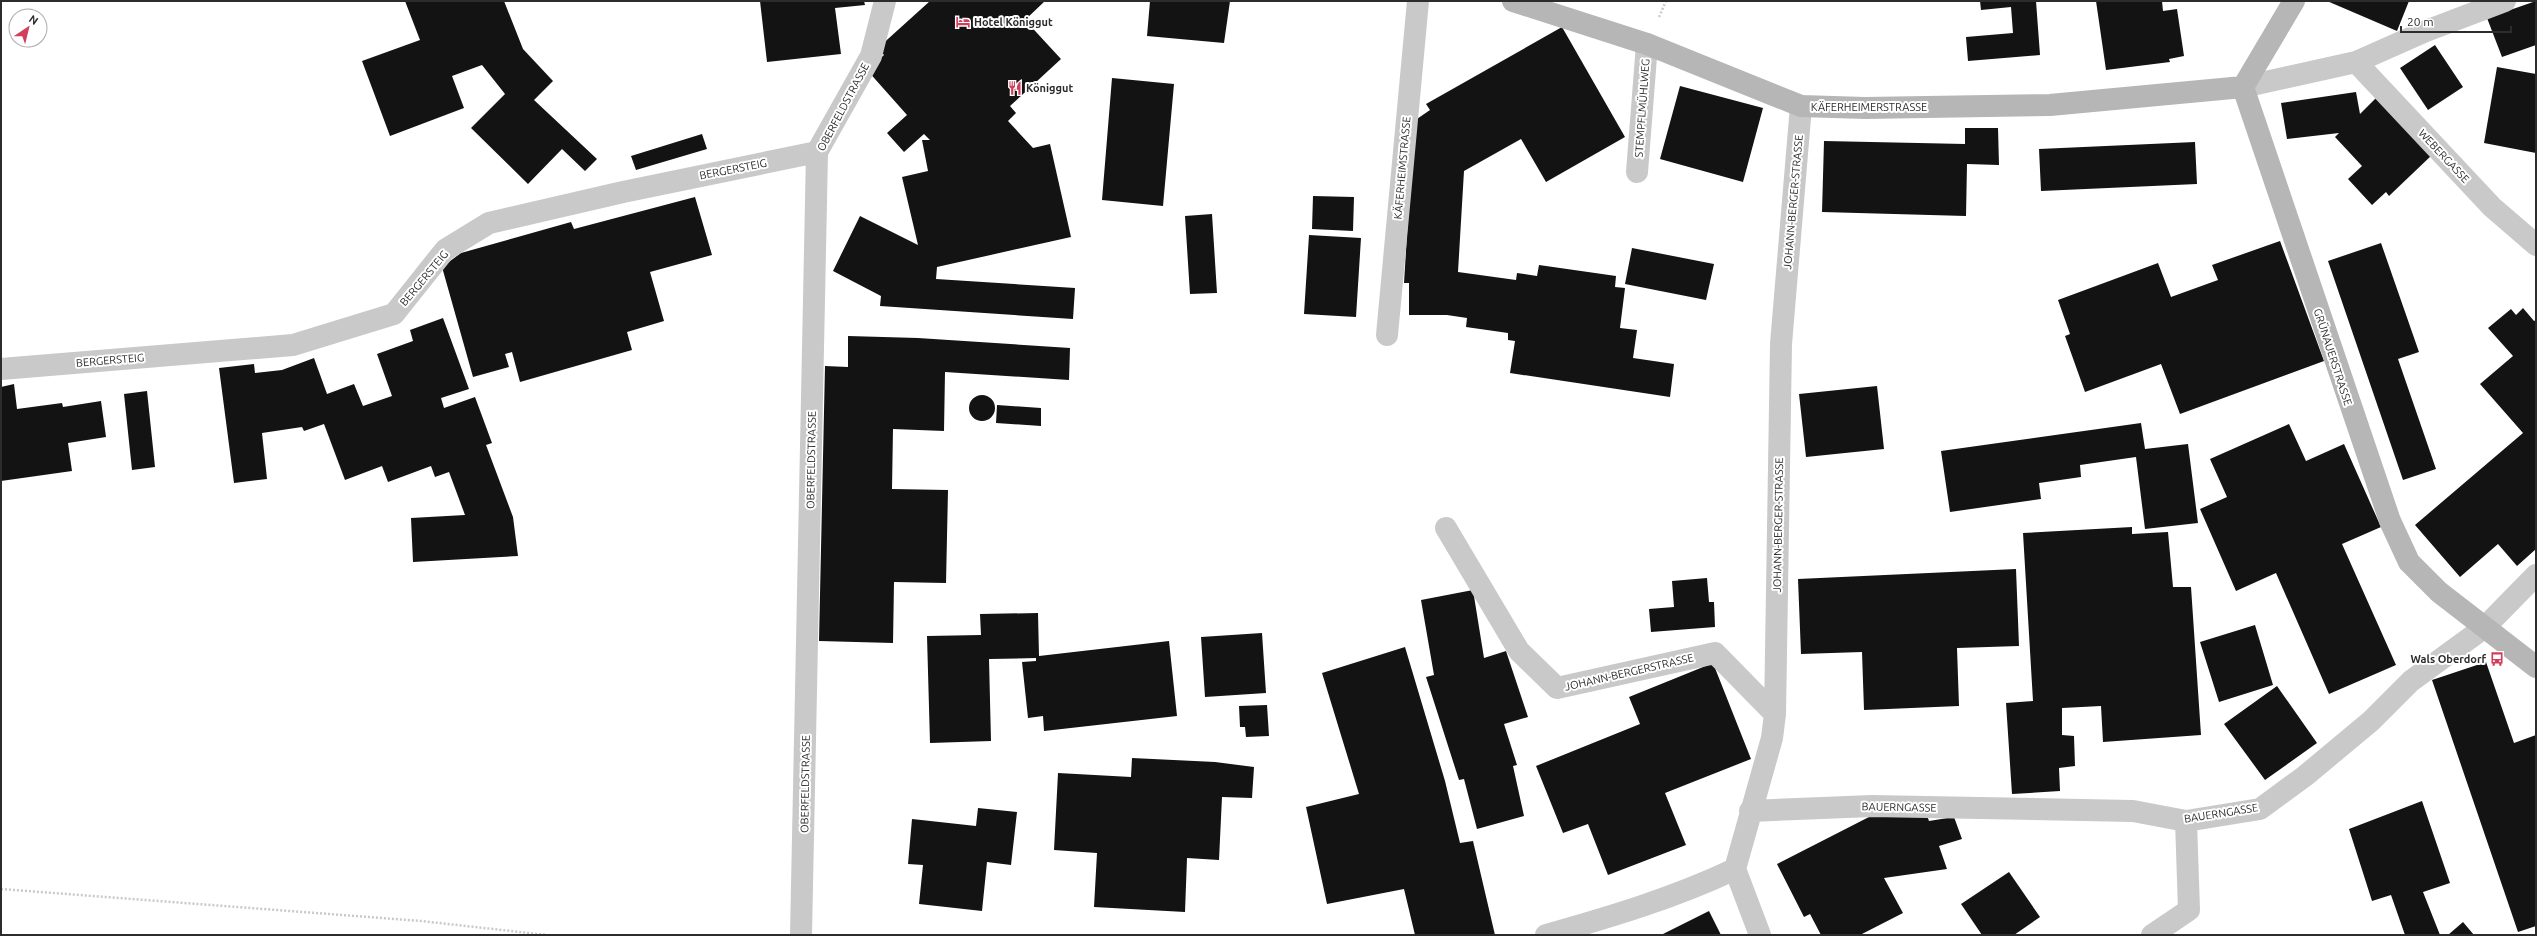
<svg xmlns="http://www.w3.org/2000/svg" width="2537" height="936" viewBox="0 0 2537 936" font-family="Ubuntu,sans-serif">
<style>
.building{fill:#131313}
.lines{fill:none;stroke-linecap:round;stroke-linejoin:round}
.path{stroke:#c9c9c9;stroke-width:2.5;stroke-dasharray:2 2;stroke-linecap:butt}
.street{stroke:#c9c9c9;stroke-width:22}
.secondary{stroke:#b6b6b6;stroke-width:22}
.labels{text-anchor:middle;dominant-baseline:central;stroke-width:4;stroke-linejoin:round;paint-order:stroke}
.poi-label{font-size:11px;font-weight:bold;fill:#2c2c2c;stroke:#fff;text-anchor:start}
.street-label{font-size:11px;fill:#2c2c2c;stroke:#fff}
</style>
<rect width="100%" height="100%" fill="#fff"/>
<path class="building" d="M405,1H504L523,49L553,81L534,100L597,159L585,171L562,149L528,184L471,128L505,94L482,65L452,76L464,108L390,136L362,61L420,40Z
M760,1H864L865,5L835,8L841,54L767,62Z
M930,1H1045L1025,20L1061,59L1010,106L1016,113L1008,121L1033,148L1050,144L1071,237L937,267L936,279L1075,288L1073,319L880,306L881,296L833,271L860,216L918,245L902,177L928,171L922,140H930L924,134L904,152L887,133L907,115L867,70L884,55L878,48Z
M1150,1H1230L1224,43L1147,36Z
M1980,1H2036L2040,55L1968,61L1966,37L2013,33L2011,7L1981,10Z
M2096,1H2162L2163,11L2177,9L2184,56L2169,59L2170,62L2106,70Z
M2327,1H2409L2397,31Z
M2536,1V45L2502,57L2487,18Z
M1562,27L1625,137L1546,182L1521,139L1464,171L1458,272L1516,280L1517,273L1537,276L1539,265L1616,276L1615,287L1625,288L1620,328L1637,330L1633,358L1674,364L1670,397L1510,373L1515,341L1508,340V333L1466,327L1467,318L1447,315H1409V283H1404L1414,121L1430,110L1426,104Z
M2435,45L2463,87L2428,110L2400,68Z
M2497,67L2536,74V153L2484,143Z
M1112,78L1174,84L1163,206L1102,200Z
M1680,86L1763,108L1743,182L1660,159Z
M2356,92L2360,114L2378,96L2433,154L2389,196L2386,192L2372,205L2348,179L2362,166L2335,137L2339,133L2287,139L2281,103Z
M1965,128H1998L1999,165L1967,164L1966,216L1822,212L1824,141L1965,144Z
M702,134L707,149L636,170L631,156Z
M2195,142L2197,184L2041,191L2039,149Z
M1313,196L1354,197L1353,231L1312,229Z
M695,197L712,255L650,272L664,321L627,332L632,350L520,382L512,352L505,354L509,367L473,377L442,267L461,253L571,222L574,229Z
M1212,214L1217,293L1190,294L1185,216Z
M1309,235L1361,238L1356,317L1304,314Z
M2280,241L2324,361L2180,414L2161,364L2085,392L2065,336L2070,334L2058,300L2158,263L2171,297L2218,280L2212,265Z
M2381,243L2419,352L2398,359L2436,469L2403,480L2328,261Z
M1632,248L1714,264L1706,300L1625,284Z
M2523,308L2534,321L2536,320V549L2517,566L2498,544L2460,577L2415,525L2523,433L2480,384L2513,356L2488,328L2511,309L2516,315Z
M443,318L469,389L441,398L444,408L475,397L492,443L486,445L513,517L518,556L413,562L411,518L465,515L449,472L435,477L431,466L388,482L382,466L345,480L324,424L304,431L302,427L262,433L267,479L234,483L219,368L254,364L255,373L282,370L314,358L327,394L354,384L363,406L392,396L377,354L413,341L410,330Z
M848,336L918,338L1070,348L1069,380L945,372L944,431L893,429L892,489L948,490L946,583L894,582L893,643L819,641L825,366L848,367Z
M14,384L17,409L62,403L63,407L101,401L106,437L68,443L72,471L1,481V387Z
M1877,386L1884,449L1806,457L1799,394Z
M147,391L155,467L132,470L124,394Z
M969 408a13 13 0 1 1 26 0a13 13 0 1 1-26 0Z
M997,405L1041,408V426L996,423Z
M2141,423L2145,449L2188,444L2198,523L2145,529L2136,457L2080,465L2081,477L2039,483L2041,499L1950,512L1941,451Z
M2289,424L2306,461L2344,444L2381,527L2342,544L2396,665L2329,694L2276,573L2236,591L2200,509L2227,497L2210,459Z
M2132,527V534L2168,532L2173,587H2191L2201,735L2103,742L2101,706L2062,708V735L2074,736L2075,766L2059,768L2060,791L2012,794L2006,703L2033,701L2023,533Z
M2016,569L2019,646L1957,648L1959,706L1864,710L1862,652L1801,654L1798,579Z
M1707,578L1709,602H1714L1715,627L1651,632L1649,609L1674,607L1672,581Z
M1473,590L1484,658L1506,651L1528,717L1504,724L1517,765L1513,766L1524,816L1477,829L1464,779L1459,780L1426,677L1434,675L1421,600Z
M1038,613L1039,656L1169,641L1177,716L1044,731L1043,716L1028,718L1022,662L1036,661V658L989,659L991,741L930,743L927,636L981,635L980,614Z
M2255,625L2273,685L2219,702L2200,642Z
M1262,633L1266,693L1205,697L1201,637Z
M1405,647L1445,781L1460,843L1473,841L1495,935H1415L1404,889L1327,904L1306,807L1359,794L1322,673Z
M2486,662L2514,743L2536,735V926L2518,932L2432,680Z
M1713,663L1751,759L1665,793L1686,845L1608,875L1588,824L1563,833L1536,766L1640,724L1629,697Z
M2277,686L2317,743L2265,780L2224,724Z
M1267,705L1269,736L1246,737L1245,727H1240L1239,706Z
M1132,758L1215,762L1254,767L1252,798L1222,797L1219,860L1187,858L1185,912L1094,907L1097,853L1054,850L1058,773L1131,777Z
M2422,801L2450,883L2423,892L2440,935H2405L2391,895L2372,901L2349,829Z
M978,808L1017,812L1011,865L987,862L982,911L919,904L923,865L908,864L912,819L976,826Z
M1926,813L1929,821L1954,817L1962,839L1939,846L1947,869L1884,878L1903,913L1860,935H1821L1810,914L1804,917L1777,864L1869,817Z
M2009,872L2040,917L2014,935H1982L1961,904Z
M1709,911L1721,935H1661Z
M2463,922L2474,935H2448Z"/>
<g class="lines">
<path class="path" d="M1659,17L1666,1
M1,889L421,921L547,935"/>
<path class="street" d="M2356,62L2492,207L2536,245
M2243,87L2356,62L2426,31L2505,1
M1637,172L1647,44
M1387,335L1418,1
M1,369L293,345L394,314L445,250L489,223L623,192L817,152
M1446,528L1519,651L1557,688L1715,653L1775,714
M1750,811L1872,806L2133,811L2186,821L2260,809L2305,776L2371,721L2411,681L2485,627L2536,575
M801,935L817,152L871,56L885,1
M1546,935C1610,917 1674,898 1735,869
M1760,935L1735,869L1772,738L1775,714L1781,344L1801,106
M2152,935L2189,910L2186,821"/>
<path class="secondary" d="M1513,1L1647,44L1801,106L1865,108L2050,105L2243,87
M2294,1L2243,87L2390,521L2409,562L2439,592L2536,667"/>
</g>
<defs>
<symbol id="hotel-bare" viewBox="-9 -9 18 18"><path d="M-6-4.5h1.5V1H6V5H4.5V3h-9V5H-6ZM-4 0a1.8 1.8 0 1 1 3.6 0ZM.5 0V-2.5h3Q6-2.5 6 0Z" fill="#d23f5c" stroke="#fff" stroke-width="2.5" paint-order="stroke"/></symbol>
<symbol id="restaurant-bare" viewBox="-9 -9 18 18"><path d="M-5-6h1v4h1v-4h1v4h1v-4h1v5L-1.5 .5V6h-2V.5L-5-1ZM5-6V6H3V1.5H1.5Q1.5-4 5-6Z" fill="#d23f5c" stroke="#fff" stroke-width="2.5" paint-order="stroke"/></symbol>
<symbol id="bus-bare" viewBox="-9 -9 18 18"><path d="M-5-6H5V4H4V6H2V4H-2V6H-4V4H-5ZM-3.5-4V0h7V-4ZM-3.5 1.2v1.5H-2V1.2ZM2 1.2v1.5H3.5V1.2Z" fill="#d23f5c" stroke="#fff" stroke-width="2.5" paint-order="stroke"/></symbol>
</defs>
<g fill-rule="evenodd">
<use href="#hotel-bare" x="953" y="12" width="20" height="20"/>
<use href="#restaurant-bare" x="1005" y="78" width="20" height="20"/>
<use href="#bus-bare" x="2487" y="649" width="20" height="20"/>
</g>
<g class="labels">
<g class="poi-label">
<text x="974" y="22">Hotel Königgut</text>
<text x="1026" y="88">Königgut</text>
<text x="2486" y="659" text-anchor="end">Wals Oberdorf</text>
</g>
<g class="street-label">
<text transform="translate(843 107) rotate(-62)">OBERFELDSTRASSE</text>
<text x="1869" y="107">KÄFERHEIMERSTRASSE</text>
<text transform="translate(1642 108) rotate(-86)">STEMPFLMÜHLWEG</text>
<text transform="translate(2444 156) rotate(47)">WEBERGASSE</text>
<text transform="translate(1402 168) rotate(-85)">KÄFERHEIMSTRASSE</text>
<text transform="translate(733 169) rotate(-11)">BERGERSTEIG</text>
<text transform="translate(1793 202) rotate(-85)">JOHANN-BERGER-STRASSE</text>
<text transform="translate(424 278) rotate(-50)">BERGERSTEIG</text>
<text transform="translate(2333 357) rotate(72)">GRÜNAUERSTRASSE</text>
<text transform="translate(110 360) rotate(-5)">BERGERSTEIG</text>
<text transform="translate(811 460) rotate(-89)">OBERFELDSTRASSE</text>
<text transform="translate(1778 525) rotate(-89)">JOHANN-BERGER-STRASSE</text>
<text transform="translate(1629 672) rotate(-13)">JOHANN-BERGERSTRASSE</text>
<text transform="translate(805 784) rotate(-89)">OBERFELDSTRASSE</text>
<text transform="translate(1899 807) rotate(1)">BAUERNGASSE</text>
<text transform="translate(2221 813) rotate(-9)">BAUERNGASSE</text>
</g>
</g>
<rect width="2537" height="936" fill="none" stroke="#2c2c2c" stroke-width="4"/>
<g transform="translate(28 28) rotate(35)"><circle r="19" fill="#ffffff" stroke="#ababab"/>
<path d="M0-3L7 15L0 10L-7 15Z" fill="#d23f5c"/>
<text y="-6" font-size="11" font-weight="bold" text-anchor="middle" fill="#2c2c2c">N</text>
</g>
<path d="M2401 26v6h110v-6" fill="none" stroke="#2c2c2c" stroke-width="2"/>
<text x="2407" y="26" font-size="12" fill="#2c2c2c" stroke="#ffffff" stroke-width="3" paint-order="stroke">20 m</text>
</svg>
